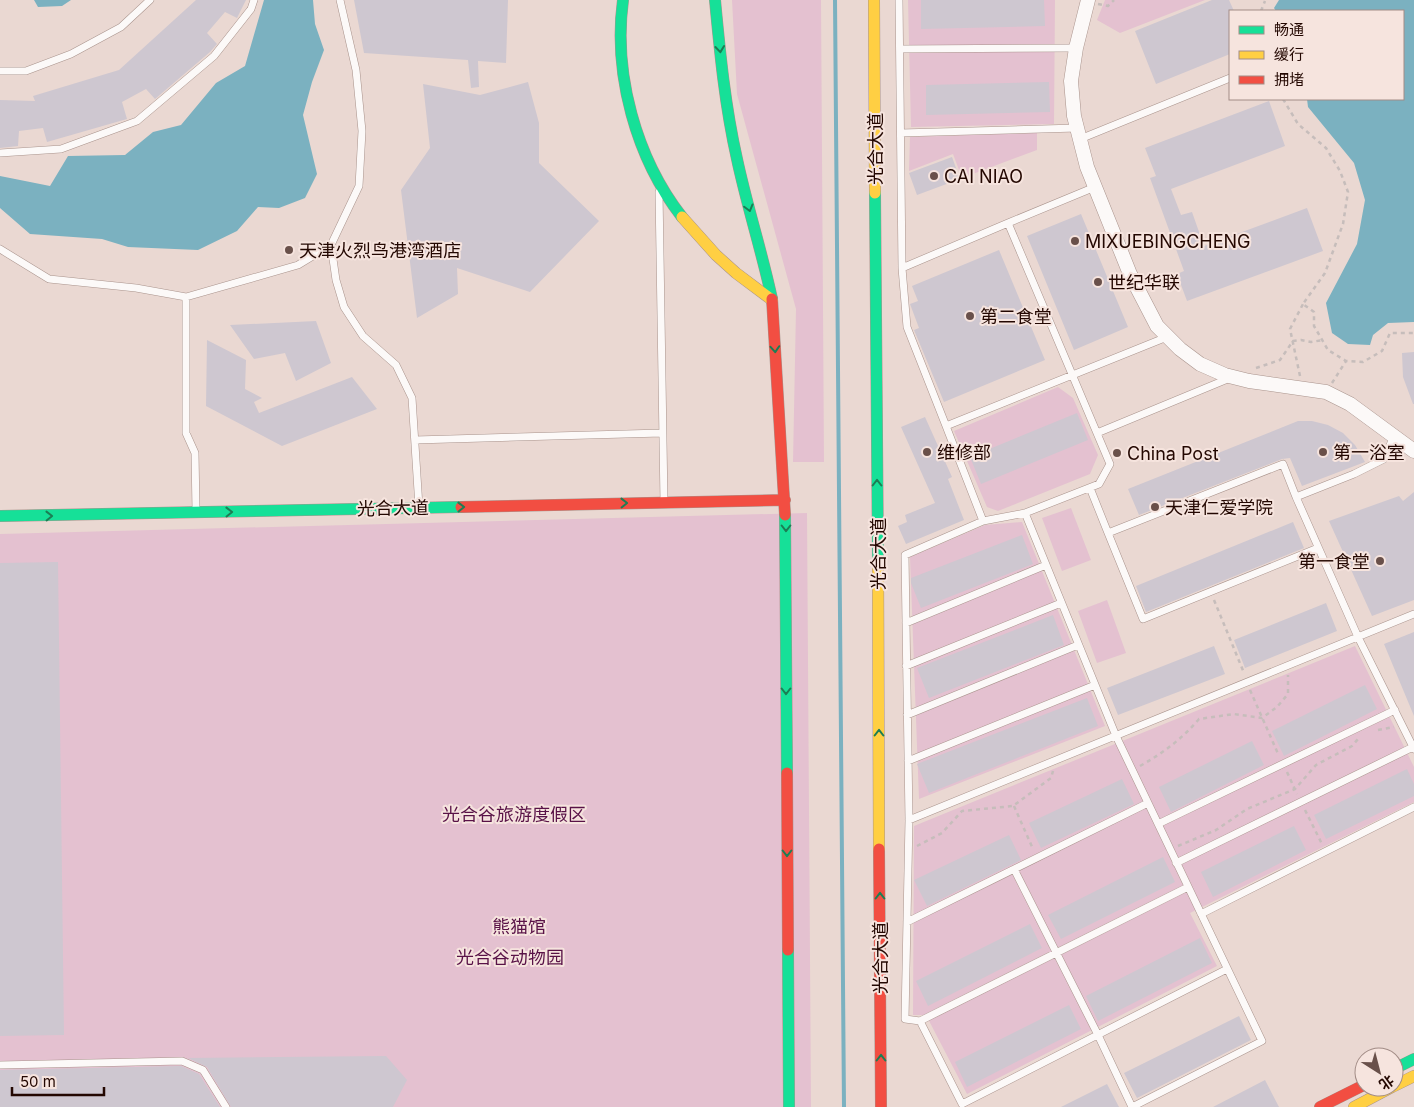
<svg xmlns="http://www.w3.org/2000/svg" width="1414" height="1107" viewBox="0 0 1414 1107" font-family="Inter,'Noto Sans SC',sans-serif">
<style>
.green{fill:#e4c1d0}
.water{fill:#7bb1c0}
.lines{fill:none;stroke-linecap:round;stroke-linejoin:round}
.stream{stroke:#7bb1c0;stroke-width:4}
.building{fill:#cec7d0}
.lane-casing{stroke:#a9938c;stroke-width:8}
.street-casing{stroke:#a9938c;stroke-width:15}
.fast-casing{stroke:#a9938c;stroke-width:12}
.slow-casing{stroke:#a9938c;stroke-width:12}
.jam-casing{stroke:#a9938c;stroke-width:12}
.path{stroke:#c6bdbb;stroke-width:2.5;stroke-dasharray:4 4;stroke-linecap:butt}
.lane{stroke:#fcf9f8;stroke-width:7}
.street{stroke:#fcf9f8;stroke-width:14}
.fast{stroke:#16e098;stroke-width:11}
.slow{stroke:#ffcf43;stroke-width:11}
.jam{stroke:#f24e42;stroke-width:11}
.oneway{stroke:#1c7e54}
.poi-dot{fill:#69504a;stroke:#f6e4de;stroke-width:2}
.labels{text-anchor:middle;dominant-baseline:central;stroke-width:4;stroke-linejoin:round;paint-order:stroke}
.street-label{font-size:18px;fill:#230701;stroke:#f6e4de}
.poi-label{font-size:18px;fill:#230701;stroke:#f6e4de;text-anchor:start}
.park-label{font-size:18px;fill:#591247;stroke:#f6e4de}
</style>
<rect width="100%" height="100%" fill="#ead8d2"/>
<path class="green" d="M732,0H821L824,462H793L796,309L737,94Z
M908,0H1055L1054,124L911,127Z
M1105,0H1205L1120,33L1097,20Z
M1037,133V150L962,178L953,154L909,171L910,137Z
M1058,387L1073,398L1098,455L1090,474L998,511L987,507L954,431Z
M1071,508L1091,560L1062,571L1042,518Z
M807,513L811,1107H0V534Z
M1022,522L1105,726L919,799L910,557L985,525Z
M1107,600L1126,653L1097,663L1078,611Z
M1355,646L1414,767V802L1190,913L1217,966L967,1094L926,1015H913L914,826Z"/>
<path class="water" d="M34,0H71L62,6L38,7Z
M264,0H313L315,24L324,50L312,82L303,115L317,174L305,198L279,208L258,207L237,231L198,250L128,247L102,239L30,234L0,208V176L50,186L68,156L125,155L153,132L181,125L216,83L245,66Z
M1279,0H1414V322L1388,323L1373,335L1370,345L1348,344L1332,333L1326,303L1357,244L1365,200L1354,163L1308,107L1307,99H1403V11H1276L1274,8Z"/>
<g class="lines">
<path class="stream" d="M835,0L844,1107"/>
</g>
<path class="building" d="M196,0H246L237,18L225,12L207,33L217,44L210,52L155,99L146,89L122,102L127,119L47,142L43,128L19,131L18,146L0,148V100L35,101L33,96L119,70Z
M354,0H508L506,63L478,61L479,87L471,88L468,60L364,53Z
M921,0H1044L1045,26L921,29Z
M1212,0H1229L1234,11H1230V54L1156,84L1135,31Z
M528,82L539,123V163L599,221L530,292L457,268L458,294L417,318L401,190L430,148L423,84L480,95Z
M1049,82L1050,112L926,115V85Z
M1269,101L1285,146L1171,189L1181,215L1192,212L1204,246L1307,208L1323,251L1187,301L1177,274L1184,271L1150,178L1156,176L1145,148Z
M952,157L960,179L917,195L909,173Z
M1081,214L1128,327L1074,350L1027,236Z
M999,250L1045,360L944,402L914,330L919,328L910,304L918,301L912,286Z
M316,321L331,363L296,381L285,353L254,359L230,325Z
M207,340L246,360L245,389L262,398L254,402L259,413L352,377L377,409L282,446L206,406Z
M1414,352V404H1413L1403,377L1402,353Z
M1077,413L1088,440L981,484L970,457Z
M925,417L952,477L948,479L964,520L906,544L898,526L907,522L905,515L935,503L901,427Z
M1298,421H1312L1328,425L1343,433L1355,445L1365,462L1302,486L1290,458L1282,459L1139,515L1128,489Z
M1414,492V600L1372,616L1329,521L1399,496L1403,501Z
M1293,522L1304,548L1146,612L1136,586Z
M1022,535L1033,564L921,608L911,583V578Z
M58,562L64,1035L0,1036V563Z
M1326,603L1337,631L1245,668L1234,640Z
M1053,615L1064,645L929,698L917,668Z
M1414,632V716L1384,644Z
M1214,646L1225,674L1118,715L1107,688Z
M1365,685L1377,709L1284,756L1272,731Z
M1087,698L1098,726L929,793L917,764Z
M1252,741L1264,765L1171,812L1159,787Z
M1407,769L1414,784V796L1326,839L1314,815Z
M1122,779L1134,804L1041,848L1029,823Z
M1294,826L1306,850L1213,897L1201,872Z
M1009,835L1021,860L927,906L914,880Z
M1163,857L1175,882L1061,939L1048,915Z
M1030,924L1042,948L928,1006L916,981Z
M1200,938L1212,963L1098,1021L1086,996Z
M1069,1005L1081,1029L967,1087L955,1062Z
M1239,1016L1251,1040L1137,1098L1124,1073Z
M386,1056L407,1080L393,1107H231L207,1067L188,1058Z
M181,1066L199,1074L220,1107H0V1070Z
M1265,1080L1279,1107H1213Z
M1107,1084L1119,1107H1061Z"/>
<g class="lines">
<defs>
<path id="lane" d="M899,0L902,268
M900,49L1076,48
M0,71H26L71,54L121,27L150,0
M901,133L1077,128
M1080,139L1230,78
M0,153L61,149L137,121L214,56L251,9L254,0
M659,192L664,502
M331,245L336,280L344,307L363,336L396,365L412,398L419,507
M0,249L49,279L136,288L186,297L298,265L331,245L359,186L362,131L356,70L340,0
M186,297V433L195,453L196,510
M946,426L907,327L902,268L1008,223
M1097,433L1230,378
M1394,436L1384,459L1354,474L1296,497L1358,637L1414,749
M415,440L662,433
M1090,488L1108,533L1283,464L1296,497
M1025,513L983,521L946,426L1167,337
M983,521L905,555L909,820L905,1019L920,1021L962,1104L1227,969
M1108,533L1143,619L1318,548
M906,623L1046,565
M906,666L1061,603
M907,715L1078,645
M908,761L1095,685
M909,820L1414,614
M1158,824L1395,710
M1176,863L1413,747
M1014,869L1098,1035L1132,1107L1262,1041L1116,736L1025,513L1099,484L1110,464L1008,223L1095,187
M1201,914L1414,807
M907,922L1148,803
M920,1021L1188,887
M0,1065L182,1061L203,1070L226,1107"/>
<path id="street" d="M1088,0L1076,48L1071,81L1074,116L1087,167L1130,274L1157,326L1180,349L1200,364L1225,375L1249,381L1326,392L1350,404L1414,451"/>
<path id="fast" d="M623,0C613,74 636,158 682,217
M715,0C720,53 725,106 737,159C747,206 762,252 772,299
M875,193L878,560
M785,515L787,773
M0,516L461,507
M788,950L789,1107
M1394,1069L1414,1059"/>
<path id="slow" d="M874,0L875,193
M682,217L716,255L736,273L772,300
M878,560L879,849
M1394,1086L1414,1076
M1354,1107L1392,1087"/>
<path id="jam" d="M772,299L785,515
M461,507L785,500
M787,773L788,950
M879,849L881,1107
M1320,1107L1364,1085"/>
</defs>
<use href="#lane" class="lane-casing"/>
<use href="#street" class="street-casing"/>
<use href="#fast" class="fast-casing"/>
<use href="#slow" class="slow-casing"/>
<use href="#jam" class="jam-casing"/>
<path class="path" d="M1098,4L1108,6L1114,0
M1261,11L1265,1
M1283,99L1298,124L1326,148L1340,171L1348,192L1343,224L1325,273L1303,304L1314,312V326L1328,350L1346,361L1363,362L1382,351L1390,333H1414
M1256,368L1280,360L1293,341L1301,340L1311,342L1323,340
M1300,376L1290,329L1303,304
M1332,383L1346,361
M1214,600L1244,673
M1250,690L1279,756
M1378,730L1394,727
M1140,766C1163,753 1182,739 1199,719L1234,714L1262,718L1277,707L1288,694V675
M1287,772L1297,794
M1014,806L1033,849
M1305,810L1322,844
M917,846L942,833L962,811L1013,806L1051,778L1053,771
M1178,846L1216,830L1247,809L1295,789L1316,765L1352,746L1358,739"/>
<use href="#lane" class="lane"/>
<use href="#street" class="street"/>
<use href="#fast" class="fast"/>
<use href="#slow" class="slow"/>
<use href="#jam" class="jam"/>
</g>
<defs><path id="oneway-chevron" d="M-2-3.5L2.5 0L-2 3.5" fill="none" stroke-width="1.6" stroke-linecap="round" stroke-linejoin="round" transform="scale(1.25)"/></defs>
<g class="oneway">
<use href="#oneway-chevron" transform="translate(720 49) rotate(84)"/>
<use href="#oneway-chevron" transform="translate(749 208) rotate(75)"/>
<use href="#oneway-chevron" transform="translate(775 349) rotate(86)"/>
<use href="#oneway-chevron" transform="translate(877 483) rotate(-90)"/>
<use href="#oneway-chevron" transform="translate(624 503) rotate(-1)"/>
<use href="#oneway-chevron" transform="translate(461 507) rotate(-1)"/>
<use href="#oneway-chevron" transform="translate(229 512) rotate(-1)"/>
<use href="#oneway-chevron" transform="translate(49 516) rotate(-1)"/>
<use href="#oneway-chevron" transform="translate(786 528) rotate(90)"/>
<use href="#oneway-chevron" transform="translate(786 691) rotate(90)"/>
<use href="#oneway-chevron" transform="translate(879 733) rotate(-90)"/>
<use href="#oneway-chevron" transform="translate(787 853) rotate(90)"/>
<use href="#oneway-chevron" transform="translate(880 896) rotate(-90)"/>
<use href="#oneway-chevron" transform="translate(881 1058) rotate(-90)"/>
</g>
<g class="poi-dot">
<circle cx="934" cy="176" r="5"/>
<circle cx="1075" cy="241" r="5"/>
<circle cx="289" cy="250" r="5"/>
<circle cx="1098" cy="282" r="5"/>
<circle cx="970" cy="316" r="5"/>
<circle cx="927" cy="452" r="5"/>
<circle cx="1323" cy="452" r="5"/>
<circle cx="1117" cy="453" r="5"/>
<circle cx="1155" cy="507" r="5"/>
<circle cx="1380" cy="561" r="5"/>
</g>
<g class="labels">
<g class="street-label">
<text transform="translate(875 149) rotate(-90)">光合大道</text>
<text transform="translate(393 508) rotate(-1)">光合大道</text>
<text transform="translate(878 554) rotate(-90)">光合大道</text>
<text transform="translate(880 958) rotate(-90)">光合大道</text>
</g>
<g class="poi-label">
<text x="944" y="176">CAI NIAO</text>
<text x="1085" y="241">MIXUEBINGCHENG</text>
<text x="299" y="250">天津火烈鸟港湾酒店</text>
<text x="1108" y="282">世纪华联</text>
<text x="980" y="316">第二食堂</text>
<text x="937" y="452">维修部</text>
<text x="1333" y="452">第一浴室</text>
<text x="1127" y="453">China Post</text>
<text x="1165" y="507">天津仁爱学院</text>
<text x="1370" y="561" text-anchor="end">第一食堂</text>
</g>
<g class="park-label">
<text x="514" y="814">光合谷旅游度假区</text>
<text x="519" y="926">熊猫馆</text>
<text x="510" y="957">光合谷动物园</text>
</g>
</g>
<rect x="1229" y="10" width="175" height="90" fill="#f6e4de" stroke="#a28c86"/>
<rect x="1239" y="26" width="25" height="8" fill="#16e098" stroke="#a28c86"/>
<text x="1274" y="35" font-size="15" fill="#230701">畅通</text>
<rect x="1239" y="51" width="25" height="8" fill="#ffcf43" stroke="#a28c86"/>
<text x="1274" y="60" font-size="15" fill="#230701">缓行</text>
<rect x="1239" y="76" width="25" height="8" fill="#f24e42" stroke="#a28c86"/>
<text x="1274" y="85" font-size="15" fill="#230701">拥堵</text>
<g transform="translate(1379 1072) rotate(144)"><circle r="24" fill="#f6e4de" stroke="#a28c86"/>
<path d="M0-4L9 19L0 12L-9 19Z" fill="#69504a"/>
<text y="-8" font-size="14" font-weight="bold" text-anchor="middle" fill="#230701">北</text>
</g>
<path d="M12 1087v8h92v-8" fill="none" stroke="#230701" stroke-width="2.5"/>
<text x="20" y="1087" font-size="15" fill="#230701" stroke="#f6e4de" stroke-width="4" paint-order="stroke">50 m</text>
</svg>
